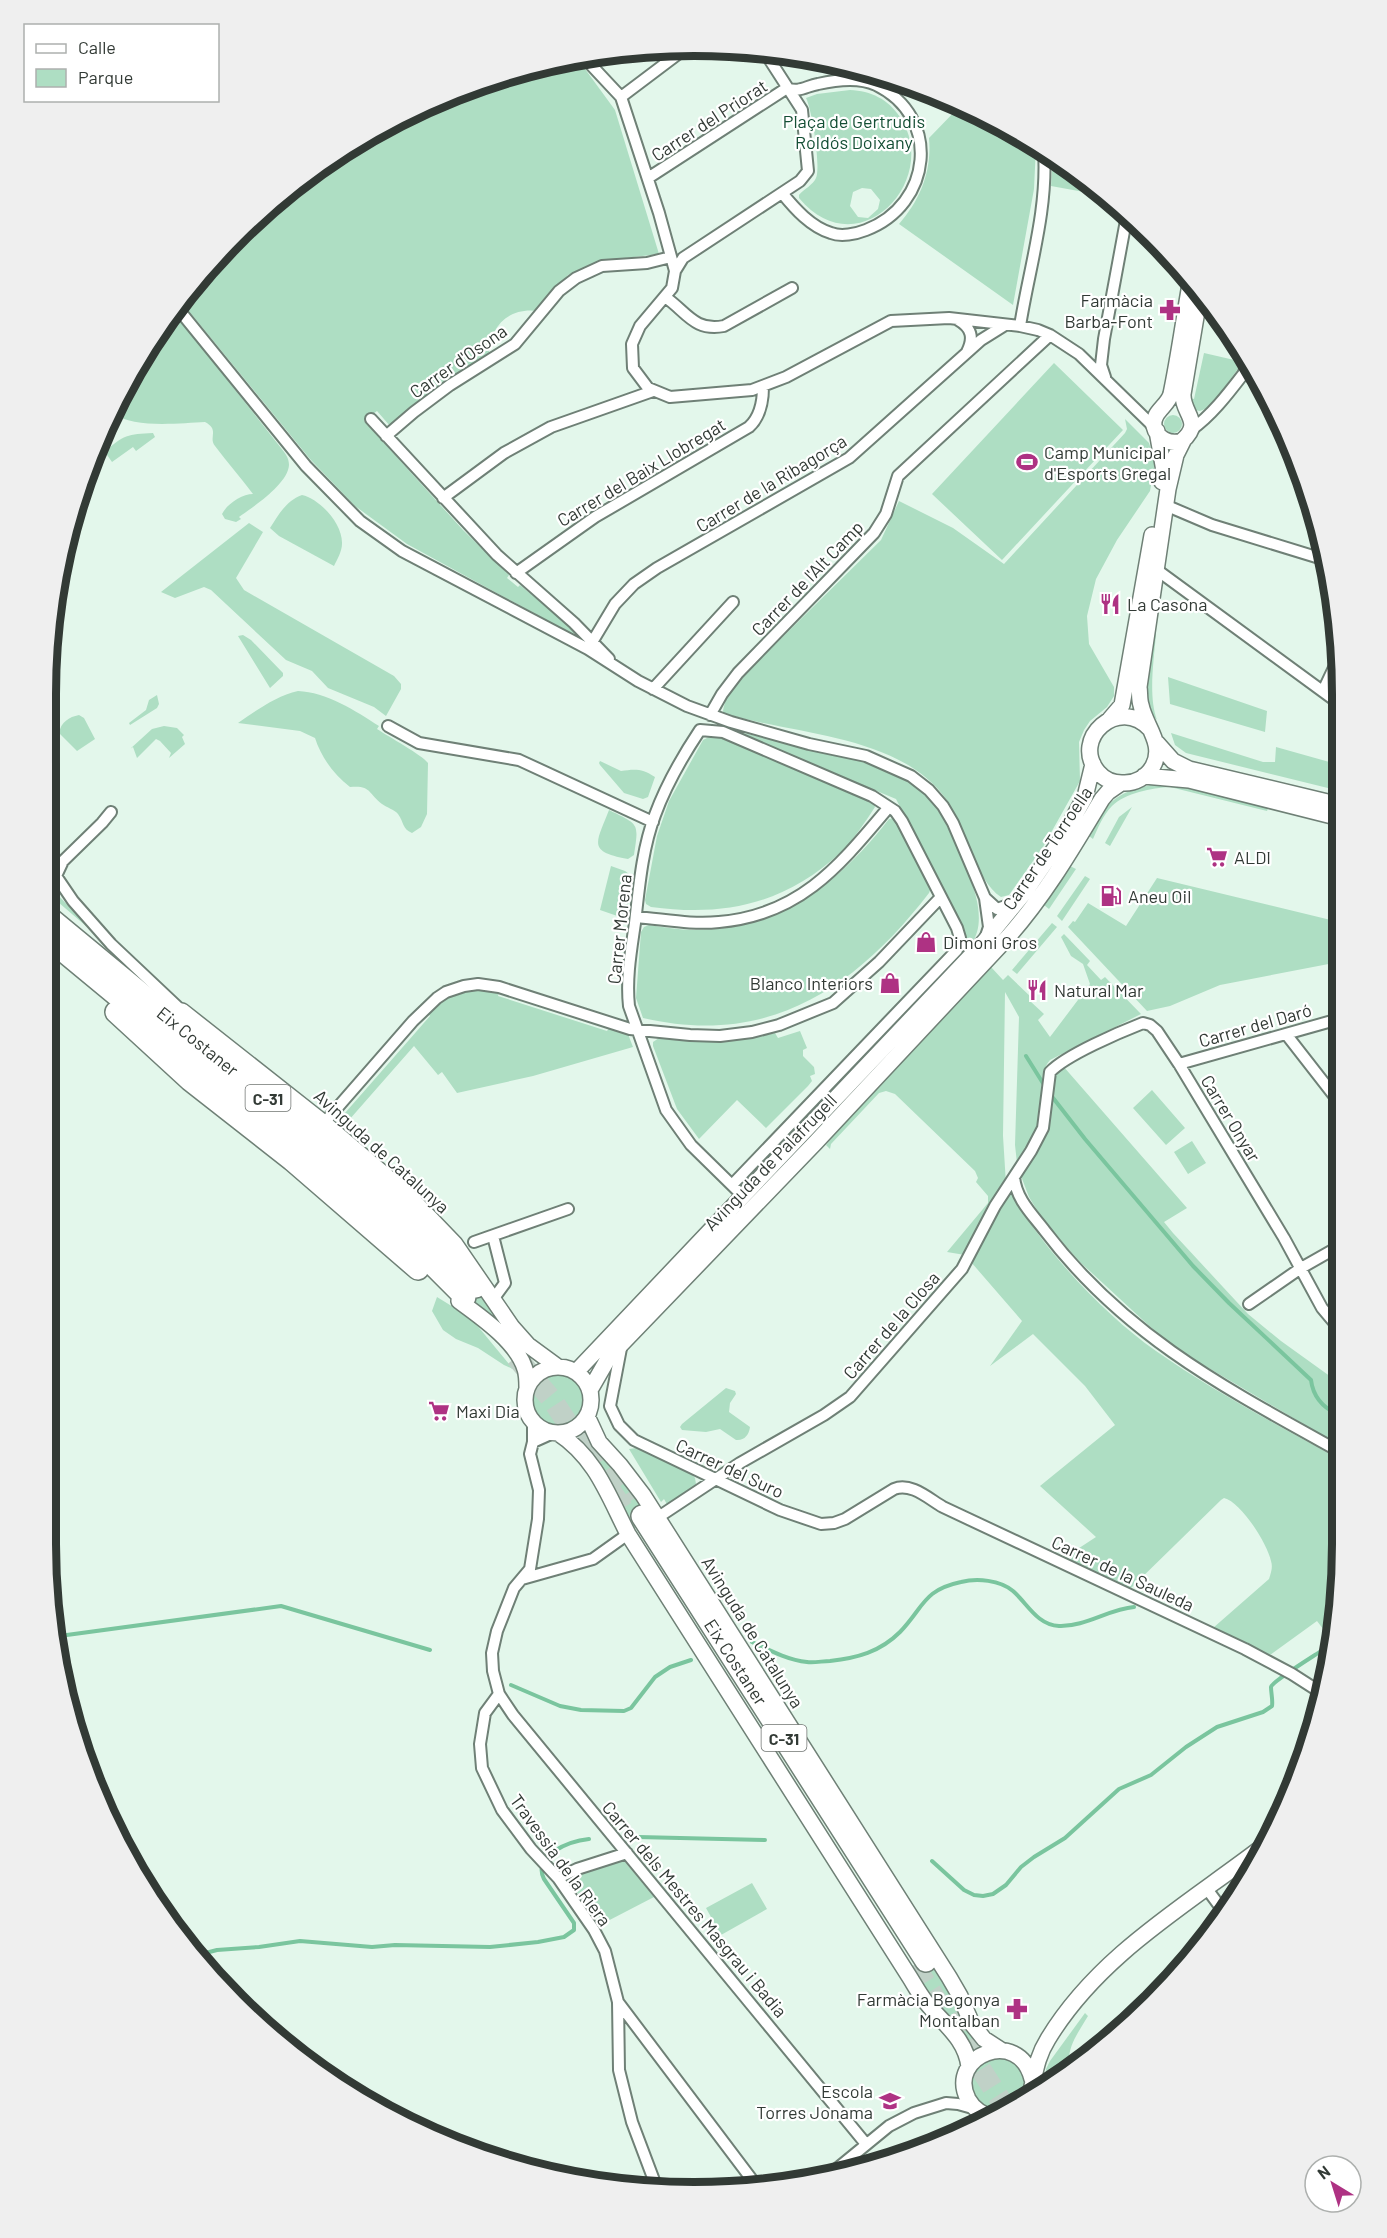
<svg xmlns="http://www.w3.org/2000/svg" width="1387" height="2238" viewBox="0 0 1387 2238" font-family="Barlow,sans-serif">
<style>
.green{fill:#aedec3;fill-rule:evenodd}
.lines{fill:none;stroke-linecap:round;stroke-linejoin:round}
.stream{stroke:#7ac59e;stroke-width:4}
.highway-tunnel{stroke:#c0d1c7;stroke-width:21;stroke-dasharray:21 10;stroke-linecap:butt}
.street-casing{stroke:#6f8076;stroke-width:14}
.secondary-casing{stroke:#6f8076;stroke-width:18}
.highway-casing{stroke:#6f8076;stroke-width:24}
.street{stroke:#fff;stroke-width:10}
.secondary{stroke:#fff;stroke-width:15}
.highway{stroke:#fff;stroke-width:21}
.labels{text-anchor:middle;dominant-baseline:central;stroke-width:4.5;stroke-linejoin:round;paint-order:stroke}
.shield{fill:#fff;stroke:#707572;stroke-width:1.5}
.shield-label{font-size:16px;font-weight:bold;fill:#323a35}
.street-label{font-size:18px;fill:#323a35;stroke:#fff}
.park-label{font-size:18px;fill:#134e34;stroke:#fff}
.poi-label{font-size:18px;fill:#323a35;stroke:#fff;text-anchor:start}
.rim{fill:none;stroke:#323a35;stroke-width:8}
</style>
<rect width="100%" height="100%" fill="#e3f7eb"/>
<path class="green" d="M577,58L615,110L659,254L600,261L568,275L538,311C508,307 489,327 489,356C453,376 421,399 390,426L377,411L364,421L463,530L509,575L507,578L518,587L520,585L575,631L574,635L407,544L355,506L310,459L179,299L266,206L369,132L485,80Z
M850,90C871,91 888,99 900,117C942,180 858,269 799,198V195C804,189 813,185 816,178C821,166 812,110 806,98L817,94ZM862,188L871,189L880,200L878,209L868,218L858,217L850,206L853,192Z
M961,105L980,112L1036,146L1034,189L1013,305L899,224C921,199 932,170 929,138Z
M1053,157L1088,179L1106,196L1051,186Z
M172,310L281,448C285,453 289,458 289,465C288,484 253,507 239,517L241,519L236,522L225,519L222,514C227,504 242,494 253,494C241,478 227,462 215,446C208,437 220,430 205,422C180,423 133,429 113,413Z
M1204,353L1243,362L1210,407L1200,411L1194,410L1189,398L1194,399Z
M1054,363L1123,430L1002,560L932,494Z
M1164 424a9 9 0 1 1 18 0a9 9 0 1 1-18 0Z
M1125,419L1149,443L1155,463L1150,491L1117,540L1096,579L1087,616L1089,644L1114,687V696L1107,707L1090,721L1084,730L1079,742L1080,781L1043,847L1009,895L1001,897C975,880 965,826 946,799C899,734 794,735 723,713C724,696 737,684 747,672L881,540L899,501L953,528L1004,564L1125,433L1127,429Z
M153,433L155,437L136,451L133,447L112,462L105,452C123,435 128,434 153,433Z
M302,495C320,499 343,524 342,544C342,551 337,560 334,566L279,536L270,528C279,514 286,501 302,495Z
M249,523L263,532L236,578L244,590L394,676L401,684V689L386,716L374,707L328,688L312,671L286,660L211,590L204,587L175,598L161,592Z
M1154,630L1156,634C1154,659 1148,696 1157,720C1154,716 1150,712 1148,708C1140,687 1150,652 1154,630Z
M243,635L251,640L283,673V676L270,688L238,636Z
M1168,677L1267,711L1265,732L1170,704Z
M298,691C326,692 356,711 379,726L377,729C389,737 422,755 428,763L427,814L421,827L412,833C402,829 404,822 398,814C394,809 387,808 382,804C368,793 371,785 350,787C334,775 321,757 315,738L300,731L238,723C257,710 276,696 298,691Z
M157,695L159,704L157,708L130,725L129,723L146,710L149,700Z
M79,715L84,718L95,739L77,751L59,733C61,722 69,717 79,715Z
M164,726L177,728L184,735L182,737L185,744L169,758L171,753L160,741L156,739L137,758L133,747L130,749L152,729Z
M730,730C758,736 787,743 815,750C853,758 899,765 927,796C947,818 957,849 969,876C977,895 986,927 970,945L896,799Z
M1171,733L1263,762H1275L1276,747L1340,765V791L1186,753L1175,745Z
M713,735L873,800L875,807C865,822 855,838 842,851C786,904 725,917 651,907L646,904L645,900L657,836L669,801L703,740Z
M600,761L621,771C634,769 642,768 655,777L648,797L643,799L624,793L600,765L599,763Z
M1163,782H1171L1269,806L1267,811L1170,787C1152,788 1125,793 1112,806C1103,815 1098,828 1093,839L1089,836C1110,794 1119,793 1163,782Z
M1132,807L1110,846L1105,843L1119,817Z
M609,810C639,825 639,822 634,855L628,859C587,851 596,844 609,810Z
M894,818L931,888L929,893C855,989 768,1047 643,1018L636,998L641,932L644,927L649,925C664,927 679,930 694,930C780,930 839,883 889,819Z
M611,866L625,871L632,876L626,919L600,910Z
M1070,866L1076,869L1049,909L1044,905Z
M1085,876L1090,879L1062,921L1057,916Z
M1157,878L1339,922V962L1220,985L1170,1006L1147,1011L1068,927L1073,921L1075,922L1088,903L1126,926Z
M51,888L87,925L86,926L51,896Z
M1052,923L1057,927L1017,974L1012,970Z
M1064,934L1090,961L1087,965L1101,980L1105,977L1141,1014L1050,1060C1036,1076 1045,1100 1040,1120C1036,1136 1026,1150 1017,1163L1015,1145L1019,1017L1005,992L1003,1136L1006,1184L965,1255L947,1252L988,1203V1196L976,1182L978,1178L975,1171L895,1094L886,1091L879,1093L831,1144L830,1149L826,1145L841,1126L991,967L1003,980L1008,975L1032,998L1030,1001L1044,1014L1038,1020L1050,1037L1090,984L1083,964L1071,956L1061,937Z
M934,980L936,982L752,1177H749L748,1175Z
M482,989L499,992L498,996L607,1031L609,1028L628,1034L633,1047L533,1076L457,1093L442,1072L438,1075L414,1046L342,1128L338,1125V1121L430,1016L428,1013C444,998 459,990 482,989Z
M800,1031L807,1048L803,1050V1056L814,1067L815,1074L810,1076L812,1081L808,1086L766,1128L737,1100L699,1139L677,1109L653,1046V1042L659,1038C699,1044 736,1043 775,1033L778,1038Z
M1063,1066L1187,1208L1164,1222L1173,1233L1248,1314L1281,1341L1338,1382L1337,1444L1195,1360L1158,1334L1080,1262L1043,1220L1029,1197L1021,1176L1047,1130L1054,1072Z
M1152,1090L1185,1128L1166,1145L1133,1108Z
M1192,1141L1206,1163L1188,1174L1174,1152Z
M1011,1193C1043,1249 1103,1314 1156,1351C1213,1391 1276,1424 1337,1458L1336,1629L1333,1642L1317,1621L1270,1655L1213,1628L1269,1579C1271,1573 1273,1567 1271,1561C1267,1543 1241,1502 1224,1498L1221,1500L1130,1589L1071,1560L1070,1554L1096,1537L1040,1486L1115,1425L1085,1386L1033,1334L990,1366L1022,1321L971,1262C976,1254 981,1246 986,1237C993,1223 997,1201 1011,1193Z
M481,1286L532,1355L526,1360L464,1301Z
M437,1297L471,1318L513,1369L504,1365L478,1348L456,1339L443,1330L432,1311Z
M531 1400a27 27 0 1 1 54 0a27 27 0 1 1-54 0Z
M726,1388L735,1391L736,1394L730,1403L729,1412L750,1427C749,1435 744,1441 736,1440L720,1429L706,1432L682,1430L680,1427L682,1424Z
M592,1440L620,1472L647,1514L628,1526L606,1475L585,1444Z
M636,1448L691,1473L695,1478L696,1484L668,1506L664,1499L661,1502L629,1449Z
M620,1862H625L654,1897L600,1925L574,1888L571,1876Z
M752,1883L767,1909L721,1935L706,1908Z
M929,1957L943,1977L974,2038L967,2043L940,2011L911,1969Z
M1085,2013L1088,2016C1078,2033 1065,2049 1070,2070L1045,2086L1046,2069L1050,2061Z
M971 2084a27 27 0 1 1 54 0a27 27 0 1 1-54 0Z"/>
<g class="lines">
<path class="stream" d="M1026,1056L1046,1088
M1050,1094L1085,1139L1193,1266L1229,1303L1311,1380C1313,1396 1322,1407 1337,1414
M52,1637L281,1606L430,1650
M752,1642C769,1650 788,1660 807,1662C814,1663 823,1661 830,1661C857,1658 880,1652 900,1632C924,1607 923,1590 961,1582C977,1578 1000,1580 1013,1591C1027,1603 1037,1625 1059,1626C1085,1627 1109,1609 1134,1607
M511,1685L560,1706L581,1710L624,1711L631,1708L655,1677L670,1667L691,1660
M638,1837L765,1840
M932,1861L964,1890L974,1895L983,1896L993,1894L1006,1885L1021,1867L1034,1857L1065,1838L1119,1789L1151,1775L1186,1747L1217,1727L1263,1712L1272,1706C1273,1700 1271,1693 1271,1687C1272,1681 1324,1650 1333,1643
M194,1956L217,1950L259,1947L300,1941L372,1947L395,1945L490,1947L538,1942L564,1937L574,1930V1923L544,1879C532,1855 570,1841 589,1839"/>
<path class="highway-tunnel" d="M516,1357L553,1401L593,1462
M594,1441L632,1500
M611,1491L635,1527
M914,1965L1007,2110"/>
<defs>
<path id="street" d="M592,66L621,97L659,213L675,271L672,288L640,326L632,344L633,368L648,388L670,397L752,390L786,377L891,321L949,318L1020,326L1038,330L1050,335L1079,354L1154,427
M621,97L686,48
M648,178L787,88C799,93 806,86 818,84C836,80 859,77 876,85C942,117 932,205 866,230C856,234 841,237 831,233C811,227 795,209 782,193
M675,271L683,258L800,181L808,171L802,110L764,51
M665,297C686,311 694,332 724,326L792,288
M175,305L306,466L360,521L402,551L588,649L638,681L687,706L731,722L809,744L866,756L911,776L929,790L943,806L953,823L985,898L989,927L986,936
M958,320C972,328 974,338 967,352
M1020,326C1029,269 1048,210 1044,151
M1244,372L1261,382
M1105,377L1101,365L1104,339L1127,215
M371,419L497,555L574,623L609,659
M1191,430C1215,413 1233,387 1251,364
M386,436L414,412L450,385L515,344L559,291L576,278L602,266L647,263L671,257
M443,498L504,453L551,427L653,391
M1165,505L1212,525L1326,560
M1157,570L1340,704
M516,573L595,517L749,427C760,417 763,402 763,387
M588,649L615,604L634,584L657,568L849,458L981,340L1005,325
M653,689L733,602
M1323,691L1341,653
M710,715L722,694L738,673L874,533L886,514L898,476L1050,335
M388,726L419,743L519,760L653,822
M63,861L56,876L73,901L111,944L182,1011
M59,865L102,823L111,812
M985,898L997,909L1014,903
M636,917C663,919 691,925 719,922C801,915 840,865 889,807
M1286,1034L1339,1102
M1179,1064L1339,1019
M324,1123L413,1021L437,998L446,992L464,986L478,984L499,987L630,1029L690,1035L720,1036L752,1032L779,1025L833,1003L879,962L941,897
M1014,1177C1016,1199 1032,1214 1045,1231C1125,1336 1225,1388 1337,1450
M732,1185L957,950L960,938L957,928L902,821L895,811L872,796L723,732L700,730C682,757 666,785 655,815C642,849 639,888 635,923C631,951 626,978 629,1006L666,1110L691,1145L743,1196
M493,1236L505,1283L494,1298
M474,1242L568,1209
M1249,1304L1301,1268L1338,1247
M622,1343L610,1406L619,1425L634,1440L780,1510L821,1524L834,1523L845,1519L894,1489C911,1482 929,1499 943,1507L1245,1649L1292,1674L1320,1692
M533,1422V1442L530,1454L539,1490L538,1519L530,1569L514,1588L497,1631L492,1653L493,1671L499,1694L513,1715L866,2144
M533,1442L553,1433
M657,1518L740,1463L824,1415L850,1397L962,1269L995,1206L1031,1151L1043,1128L1050,1072C1066,1055 1120,1032 1143,1023L1150,1025L1157,1031L1179,1064L1284,1238L1322,1308L1338,1327
M522,1579L593,1559L628,1534
M499,1694L485,1713L480,1744L482,1768L502,1810L531,1849L558,1878L594,1930L605,1951L618,2002L619,2070L632,2122L658,2191
M558,1878L577,1869L627,1853
M1207,1889L1224,1912
M618,2002L759,2189
M828,2176L889,2126L914,2113L946,2103L958,2104L976,2109"/>
<path id="secondary" d="M1191,279C1184,317 1179,356 1171,394C1168,406 1152,412 1154,426C1157,439 1170,445 1182,441C1204,422 1182,414 1183,394L1200,293
M1157,431L1164,471L1162,482
M1110,719L1122,705L1152,535
M1150,729C1119,695 1070,739 1098,772C1104,779 1113,783 1122,783C1135,784 1147,777 1153,766C1165,744 1145,726 1141,705C1139,699 1140,693 1139,687L1168,489L1176,455L1184,439
M1157,743L1173,761L1189,769L1340,805
M1144,776L1189,780L1340,818
M182,1011L324,1123L406,1193L455,1244L512,1327L528,1345L558,1367
M459,1301C481,1317 517,1342 525,1369C527,1375 527,1382 527,1388
M525 1400a33 33 0 1 1 66 0a33 33 0 1 1-66 0Z
M576,1372L984,942L1025,892L1062,838L1085,797L1093,764
M590,1390L609,1357L816,1142L1008,937C1046,894 1073,847 1102,799L1108,792L1121,783
M587,1416L599,1442L620,1465L643,1495L949,1977L960,1996L972,2024L984,2039L1001,2050
M558,1433C596,1458 608,1495 628,1534L907,1973C913,1982 918,1992 925,2001C942,2023 966,2038 969,2067
M1030,2095C1035,2075 1036,2058 1048,2039C1098,1956 1185,1906 1261,1848
M994,2118C983,2115 974,2110 968,2099C946,2056 1019,2026 1032,2079"/>
<path id="highway" d="M51,919L392,1201L455,1262L476,1287
M51,941L350,1188L406,1238L465,1297
M116,1012L190,1080L292,1160L418,1269
M642,1516L926,1961"/>
</defs>
<use href="#street" class="street-casing"/>
<use href="#secondary" class="secondary-casing"/>
<use href="#highway" class="highway-casing"/>
<use href="#street" class="street"/>
<use href="#secondary" class="secondary"/>
<use href="#highway" class="highway"/>
</g>
<defs>
<symbol id="pharmacy-bare" viewBox="-9 -9 18 18"><path d="M-2-6h4v4h4v4h-4v4h-4v-4h-4v-4h4Z" fill="#ae3283" stroke="#fff" stroke-width="2.5" paint-order="stroke"/></symbol>
<symbol id="stadium-bare" viewBox="-9 -9 18 18"><path d="M0-5a6.5 5 0 1 0 0 10a6.5 5 0 1 0 0-10ZM-3.5-1.8h7v3.6h-7Z" fill="#ae3283" stroke="#fff" stroke-width="2.5" paint-order="stroke"/></symbol>
<symbol id="restaurant-bare" viewBox="-9 -9 18 18"><path d="M-5-6h1v4h1v-4h1v4h1v-4h1v5L-1.5 .5V6h-2V.5L-5-1ZM5-6V6H3V1.5H1.5Q1.5-4 5-6Z" fill="#ae3283" stroke="#fff" stroke-width="2.5" paint-order="stroke"/></symbol>
<symbol id="supermarket-bare" viewBox="-9 -9 18 18"><path d="M-6-5.5h2.5l.6 2H6L4.5 2H-2.5L-4.4-4H-6ZM-1.5 3.2a1.3 1.3 0 1 0 .1 0ZM3 3.2a1.3 1.3 0 1 0 .1 0Z" fill="#ae3283" stroke="#fff" stroke-width="2.5" paint-order="stroke"/></symbol>
<symbol id="fuel-bare" viewBox="-9 -9 18 18"><path d="M-5.5-6h7V0h2V4h1.3V-2.5L3-4.5l.8-.8L6-3V5H2.5V1h-1V6h-7ZM-4.2-4.7v3.2H.2V-4.7Z" fill="#ae3283" stroke="#fff" stroke-width="2.5" paint-order="stroke"/></symbol>
<symbol id="shop-bare" viewBox="-9 -9 18 18"><path d="M-5-2.5h2.3a2.7 3.5 0 0 1 5.4 0H5L5.5 6h-11ZM-1.5-2.5h3a1.5 2.3 0 0 0-3 0Z" fill="#ae3283" stroke="#fff" stroke-width="2.5" paint-order="stroke"/></symbol>
<symbol id="school-bare" viewBox="-9 -9 18 18"><path d="M0-5L7-2L0 1L-7-2ZM-4 1L0 2.5L4 1V4Q0 6-4 4Z" fill="#ae3283" stroke="#fff" stroke-width="2.5" paint-order="stroke"/></symbol>
</defs>
<g fill-rule="evenodd">
<use href="#pharmacy-bare" x="1155" y="295" width="30" height="30"/>
<use href="#stadium-bare" x="1012" y="447" width="30" height="30"/>
<use href="#restaurant-bare" x="1095" y="589" width="30" height="30"/>
<use href="#supermarket-bare" x="1202" y="842" width="30" height="30"/>
<use href="#fuel-bare" x="1096" y="881" width="30" height="30"/>
<use href="#shop-bare" x="911" y="927" width="30" height="30"/>
<use href="#shop-bare" x="875" y="968" width="30" height="30"/>
<use href="#restaurant-bare" x="1022" y="975" width="30" height="30"/>
<use href="#supermarket-bare" x="424" y="1396" width="30" height="30"/>
<use href="#pharmacy-bare" x="1002" y="1994" width="30" height="30"/>
<use href="#school-bare" x="875" y="2086" width="30" height="30"/>
</g>
<g class="labels">
<g class="shield">
<rect x="245.5" y="1085" width="45" height="26" rx="4.5"/>
<rect x="761.5" y="1725" width="45" height="26" rx="4.5"/>
</g>
<g class="shield-label">
<text x="268" y="1098">C-31</text>
<text x="784" y="1738">C-31</text>
</g>
<g class="street-label">
<text transform="translate(709 120) rotate(-33)">Carrer del Priorat</text>
<text transform="translate(458 361) rotate(-35)">Carrer d'Osona</text>
<text transform="translate(641 472) rotate(-31)">Carrer del Baix Llobregat</text>
<text transform="translate(771 483) rotate(-31)">Carrer de la Ribagorça</text>
<text transform="translate(807 578) rotate(-46)">Carrer de l'Alt Camp</text>
<text transform="translate(1047 848) rotate(-56)">Carrer de Torroella</text>
<text transform="translate(619 929) rotate(-84)">Carrer Morena</text>
<text transform="translate(1255 1025) rotate(-16)">Carrer del Daró</text>
<text transform="translate(198 1041) rotate(39)">Eix Costaner</text>
<text transform="translate(1231 1118) rotate(59)">Carrer Onyar</text>
<text transform="translate(382 1151) rotate(42)">Avinguda de Catalunya</text>
<text transform="translate(770 1162) rotate(-46)">Avinguda de Palafrugell</text>
<text transform="translate(891 1325) rotate(-49)">Carrer de la Closa</text>
<text transform="translate(730 1468) rotate(25)">Carrer del Suro</text>
<text transform="translate(1123 1573) rotate(25)">Carrer de la Sauleda</text>
<text transform="translate(753 1632) rotate(58)">Avinguda de Catalunya</text>
<text transform="translate(736 1662) rotate(57)">Eix Costaner</text>
<text transform="translate(561 1860) rotate(54)">Travessia de la Riera</text>
<text transform="translate(695 1909) rotate(50)">Carrer dels Mestres Masgrau i Badia</text>
</g>
<g class="park-label">
<text x="854" y="121">Plaça de Gertrudis<tspan x="854" dy="21">Roldós Doixany</tspan></text>
</g>
<g class="poi-label">
<text x="1153" y="300" text-anchor="end">Farmàcia<tspan x="1153" dy="21">Barba-Font</tspan></text>
<text x="1044" y="452">Camp Municipal<tspan x="1044" dy="21">d'Esports Gregal</tspan></text>
<text x="1127" y="604">La Casona</text>
<text x="1234" y="857">ALDI</text>
<text x="1128" y="896">Aneu Oil</text>
<text x="943" y="942">Dimoni Gros</text>
<text x="873" y="983" text-anchor="end">Blanco Interiors</text>
<text x="1054" y="990">Natural Mar</text>
<text x="456" y="1411">Maxi Dia</text>
<text x="1000" y="1999" text-anchor="end">Farmàcia Begonya<tspan x="1000" dy="21">Montalban</tspan></text>
<text x="873" y="2091" text-anchor="end">Escola<tspan x="873" dy="21">Torres Jonama</tspan></text>
</g>
</g>
<path d="M0 0H1387V2238H0ZM694 56H694A638 638 0 0 1 1332 694V1544A638 638 0 0 1 694 2182H694A638 638 0 0 1 56 1544V694A638 638 0 0 1 694 56Z" fill="#efefef" fill-rule="evenodd"/>
<path class="rim" d="M694 56H694A638 638 0 0 1 1332 694V1544A638 638 0 0 1 694 2182H694A638 638 0 0 1 56 1544V694A638 638 0 0 1 694 56Z"/>
<rect x="24" y="24" width="195" height="78" fill="#ffffff" stroke="#adb0ae" stroke-width="1.5"/>
<rect x="36" y="44" width="30" height="9" fill="#ffffff" stroke="#adb0ae" stroke-width="1.5"/>
<text x="78" y="54" font-size="18" fill="#323a35">Calle</text>
<rect x="36" y="69" width="30" height="18" fill="#aedec3" stroke="#adb0ae" stroke-width="1.5"/>
<text x="78" y="84" font-size="18" fill="#323a35">Parque</text>
<g transform="translate(1333 2184) rotate(322)"><circle r="28" fill="#ffffff" stroke="#adb0ae" stroke-width="1.5"/>
<path d="M0-4.5L10 22L0 15L-10 22Z" fill="#ae3283"/>
<text y="-9" font-size="16" font-weight="bold" text-anchor="middle" fill="#323a35">N</text>
</g>
</svg>
